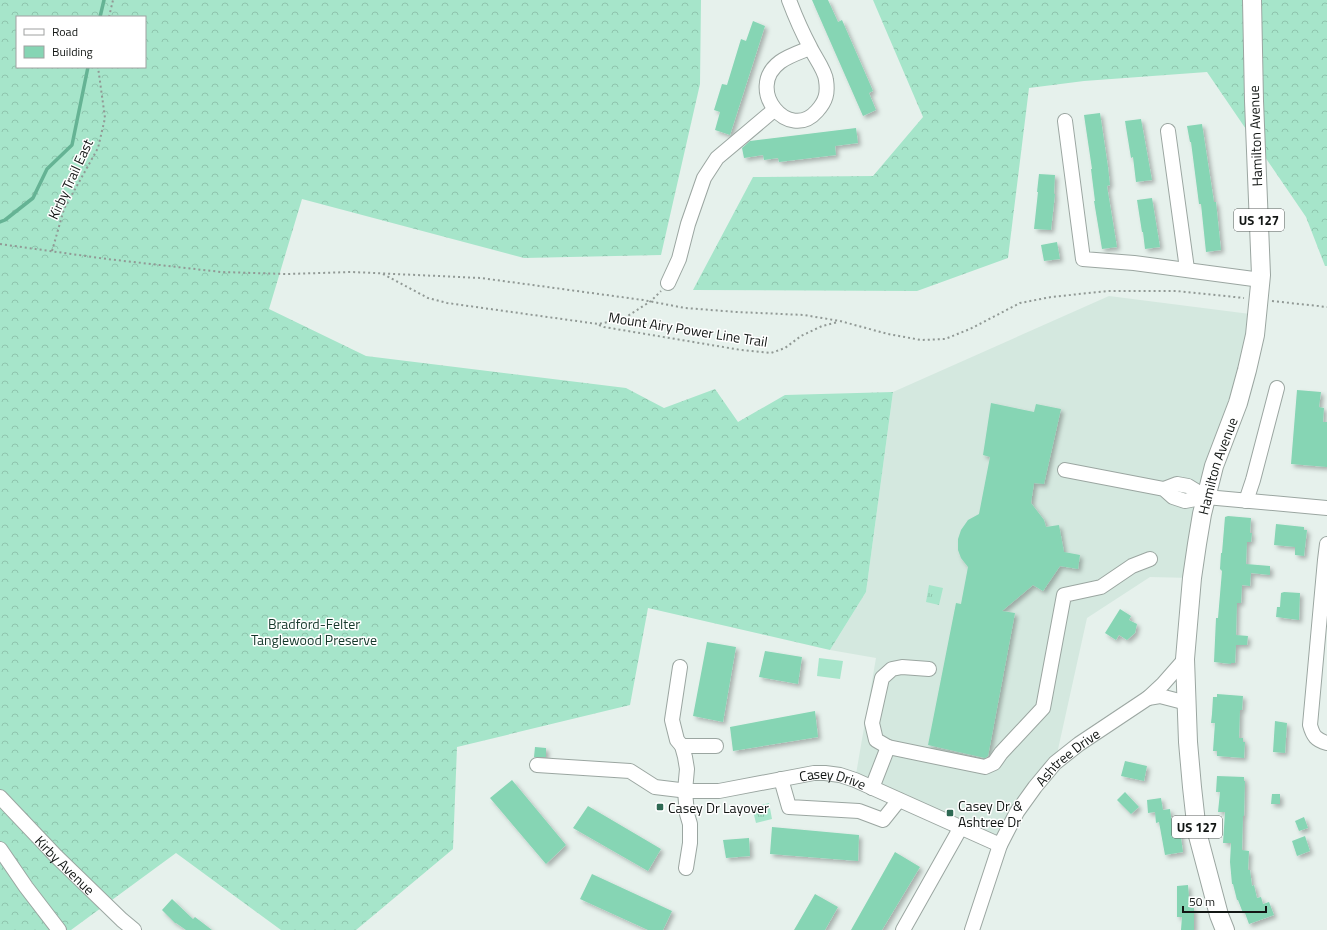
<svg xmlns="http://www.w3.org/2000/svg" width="1327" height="930" viewBox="0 0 1327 930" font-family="'Titillium Web',sans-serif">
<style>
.built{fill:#d4e8df}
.grass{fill:url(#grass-tufts)}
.forest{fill:url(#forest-crowns);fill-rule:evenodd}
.pitch{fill:#a6e5ca}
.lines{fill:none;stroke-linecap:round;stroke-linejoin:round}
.stream{stroke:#65b394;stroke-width:3.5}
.building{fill:#86d5b4;filter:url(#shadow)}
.minor-casing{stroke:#9ba6a1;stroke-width:16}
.major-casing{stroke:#9ba6a1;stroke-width:20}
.path{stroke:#919995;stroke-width:2;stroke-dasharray:2 3;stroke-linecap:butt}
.minor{stroke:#fff;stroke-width:14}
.major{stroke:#fff;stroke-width:18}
.poi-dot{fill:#2e6953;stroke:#fff;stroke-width:1.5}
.labels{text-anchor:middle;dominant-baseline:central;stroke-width:3;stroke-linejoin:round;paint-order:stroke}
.shield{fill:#fff;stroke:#595c5a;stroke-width:1}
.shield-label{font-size:13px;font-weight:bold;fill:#121614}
.street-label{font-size:14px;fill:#121614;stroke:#fff}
.park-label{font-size:14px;fill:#15392b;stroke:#fff}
.poi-label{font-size:14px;fill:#121614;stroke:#fff;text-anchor:start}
</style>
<defs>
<pattern id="grass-tufts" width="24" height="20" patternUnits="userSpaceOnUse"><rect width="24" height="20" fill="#a6e5ca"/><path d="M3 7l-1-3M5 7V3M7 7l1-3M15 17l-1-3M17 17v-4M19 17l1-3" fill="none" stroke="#8ec4ad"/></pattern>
<pattern id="forest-crowns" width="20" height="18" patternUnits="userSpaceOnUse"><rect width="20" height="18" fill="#a6e5ca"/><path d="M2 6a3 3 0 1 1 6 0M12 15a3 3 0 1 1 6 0" fill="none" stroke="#8ec4ad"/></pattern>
<filter id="shadow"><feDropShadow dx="3" dy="3" stdDeviation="2" flood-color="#0004"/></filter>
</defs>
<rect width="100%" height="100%" fill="#e6f1ec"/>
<path class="built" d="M1109,296L1258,315L1192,578L1150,577L1087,618L1055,763L1000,845L855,780L876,658L830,650L866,592L893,392Z"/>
<path class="grass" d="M929,585L943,588L939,605L926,602Z
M769,803L772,819L756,823L752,807Z"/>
<path class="forest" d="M0,0H701L700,84L661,255L524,258L302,199L269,309L366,356L626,388L664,408L715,389L738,422L785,395L893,392L866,592L830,650L648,608L630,705L457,747L453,849L356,930H281L176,853L71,930H0ZM17,17H145V67H17Z
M873,0H1327V266H1325L1306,217L1207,72L1084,81L1029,88L1008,258L917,291L693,290L753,177L873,176L923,117Z"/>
<path class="pitch" d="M819,658L843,661L840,679L817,676Z"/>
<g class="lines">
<path class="stream" d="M100,17L104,0
M0,222L5,220L33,198L47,169L72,145L88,67"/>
</g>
<path class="building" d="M812,0H828L838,22L842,20L873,91L869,93L876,110L863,116Z
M753,21L765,26L730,135L715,130L720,112L714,110L722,84L727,85L741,39L746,41Z
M1100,113L1108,167L1110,185L1107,186L1117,247L1102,249L1094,201H1095L1091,169H1092L1084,115Z
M1141,119L1152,180L1136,182L1133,157L1131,158L1125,121Z
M1202,124L1214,202H1216L1221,250L1206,252L1201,204H1199L1191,142H1190L1187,126Z
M856,128L858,143L835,146L836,155L779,162L778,158L764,160L763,155L744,158L742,148L750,141Z
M1039,174L1055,175L1054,194H1055L1051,230L1034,229L1038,192H1037Z
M1152,198L1160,247L1145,249L1143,232H1142L1137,200Z
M1057,242L1060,259L1044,261L1041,245Z
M1297,390L1321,392L1319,407L1324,408L1323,422H1327V467L1291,464Z
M991,403L1034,412L1036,404L1061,409L1044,484L1034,483L1031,503L1044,520L1046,527L1059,525L1064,552L1080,555L1078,569L1060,566L1043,591L1033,585L1002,611L1015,613L988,756L985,758L928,745L956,603L961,604L968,567L961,558L958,550V539L961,530L968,520L979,514L990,457L983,455Z
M1228,516L1251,518L1250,533H1252L1251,542H1247L1246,564L1270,566V575L1251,573L1250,586L1242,585L1241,603H1237L1236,635L1248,636L1247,645H1236L1235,663H1231V664L1214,662L1216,618H1218L1222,571L1220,569L1221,553H1222L1225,517Z
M1276,524L1304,527V530H1307L1304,556L1295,555V547L1274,545Z
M1284,592L1300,593L1299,620L1276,617L1277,607H1280L1281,593Z
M1120,609L1131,616L1129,620L1137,624L1135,633L1127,640L1119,635L1116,640L1105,633Z
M707,642L736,647L723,722L693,716Z
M765,651L802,657L798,684L759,677Z
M1217,694L1243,696L1242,710H1240L1239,738H1243V742H1245L1244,758L1217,756V751H1213L1215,723H1211L1212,714L1213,697H1217Z
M815,711L818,737L733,751L730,727Z
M1275,721L1287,723L1285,753L1273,752Z
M535,747L546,748V757H534Z
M1125,761L1147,766L1144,781L1121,776Z
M1217,776L1244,777V781H1245L1244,816H1243L1242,850L1249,851L1248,870H1250L1252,886L1254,885L1257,898L1261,897L1263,904L1269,902L1274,915L1249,924L1245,913H1243L1238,900H1237L1233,884H1232L1230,862L1231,843H1223L1225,812H1218L1220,792H1216Z
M512,780L566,845L546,864L490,798Z
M1125,792L1139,807L1131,814L1117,800Z
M1272,794H1280V804H1271Z
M1161,798L1163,810L1170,809L1172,825L1175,824L1177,831H1180L1183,852L1165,855L1159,822L1156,823L1155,812L1148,813L1147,800Z
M588,806L661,849L648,871L573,828Z
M1304,817L1308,828L1299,831L1295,821Z
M772,827L859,835L858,861L770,854Z
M1305,836L1310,851L1297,856L1292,841Z
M749,838L750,856L726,858L723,840Z
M895,852L920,867L882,930H851Z
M592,874L672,911L663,930H648L580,899Z
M1188,885L1190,908H1194V930H1181L1182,917H1177V886Z
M815,894L838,907L825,930H794Z
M172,899L193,919L195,917L212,930H186L176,923H175L162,910Z"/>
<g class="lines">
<defs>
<g id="minor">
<path d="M789,0C795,16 802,32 810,47C814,56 825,70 826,80C828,93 826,101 817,111C789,143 744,89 780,62C788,56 800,52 810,48"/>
<path d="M1065,121L1083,259L1134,263L1261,280"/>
<path d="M1168,131L1187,269"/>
<path d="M668,283L679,259L688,224L704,178L717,158L774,110"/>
<path d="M1065,470L1164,489L1173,497L1185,501L1206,497L1327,508"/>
<path d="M1164,489L1177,484L1188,486L1206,497"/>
<path d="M1246,501L1253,480L1277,388"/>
<path d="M1327,544L1325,560L1310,725C1313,736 1316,740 1327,743"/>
<path d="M680,667L672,720L677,740L682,746L685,757L687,769L685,791L687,814L690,824V843L686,868"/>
<path d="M1148,698L1160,696L1187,703"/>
<path d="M682,746H716"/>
<path d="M888,747L876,740L872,723L882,678L892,669L902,667L929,669"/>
<path id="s1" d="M537,765L630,771L655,787L688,791H719L814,773H825L840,775L855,780L1000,845"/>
<path d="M781,779L789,807L859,811L883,820L899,800"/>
<path d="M872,788L888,747L985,767L994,763L1001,753L1043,708L1064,595L1101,587L1132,566L1150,559"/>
<path id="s2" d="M0,797L56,856L122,920L134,930"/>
<path d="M0,849L26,887L59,930"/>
<path d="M903,930L961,827"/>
<path id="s3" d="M972,930L1000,845L1017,812L1035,787L1055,763L1079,744L1148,698L1163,684L1185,659"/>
</g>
<g id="major">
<path id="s4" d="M1225,930L1219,915L1197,832L1192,787L1188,742L1185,659L1192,578L1197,544L1202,514L1214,466L1238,403L1247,370L1255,335L1261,275L1254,101L1252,0"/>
</g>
</defs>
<use href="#minor" class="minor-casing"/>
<use href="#major" class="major-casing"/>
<path class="path" d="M109,17L113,0
M0,244L107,259L221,272L287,274L352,272L481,278L643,300L685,308L737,312L804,315L840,321L888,334L921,340L945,339L970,329L1020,303L1051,297L1108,291H1177L1244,298
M52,251L64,209L98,148L105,118L98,67
M383,274L428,298L447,303L598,324L623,319L651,301L661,291
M1272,301L1327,307
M599,325L604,327L741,350L771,353L785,348L801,336L822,326L838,322"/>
<use href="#minor" class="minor"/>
<use href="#major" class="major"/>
</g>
<g class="poi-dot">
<rect x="656" y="803" width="8" height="8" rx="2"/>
<rect x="946" y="809" width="8" height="8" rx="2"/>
</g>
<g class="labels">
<g class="shield">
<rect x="1234" y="209" width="50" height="22" rx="3"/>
<rect x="1172" y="816" width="50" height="22" rx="3"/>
</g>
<g class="shield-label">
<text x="1259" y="220">US 127</text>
<text x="1197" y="827">US 127</text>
</g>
<g class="street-label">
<text transform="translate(1255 136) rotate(-92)">Hamilton Avenue</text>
<text transform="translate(70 179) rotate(-65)">Kirby Trail East</text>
<text transform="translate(688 329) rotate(9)">Mount Airy Power Line Trail</text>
<text stroke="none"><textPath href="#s4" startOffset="472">Hamilton Avenue</textPath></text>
<text stroke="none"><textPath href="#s3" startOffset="202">Ashtree Drive</textPath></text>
<text stroke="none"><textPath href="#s1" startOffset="303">Casey Drive</textPath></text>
<text stroke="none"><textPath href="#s2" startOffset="94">Kirby Avenue</textPath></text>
</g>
<g class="park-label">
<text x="314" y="623">Bradford-Felter<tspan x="314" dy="16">Tanglewood Preserve</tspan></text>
</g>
<g class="poi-label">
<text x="958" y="805">Casey Dr &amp;<tspan x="958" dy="16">Ashtree Dr</tspan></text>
<text x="668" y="807">Casey Dr Layover</text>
</g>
</g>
<rect x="16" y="16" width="130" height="52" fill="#ffffff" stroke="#a0a2a1"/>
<rect x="24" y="29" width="20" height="6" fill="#ffffff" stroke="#a0a2a1"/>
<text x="52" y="36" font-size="12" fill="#121614">Road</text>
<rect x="24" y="46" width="20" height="12" fill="#86d5b4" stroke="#a0a2a1"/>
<text x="52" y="56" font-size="12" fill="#121614">Building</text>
<path d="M1183 906v6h83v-6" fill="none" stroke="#121614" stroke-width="2"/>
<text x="1189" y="906" font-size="12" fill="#121614" stroke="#ffffff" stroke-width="3" paint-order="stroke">50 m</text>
</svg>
